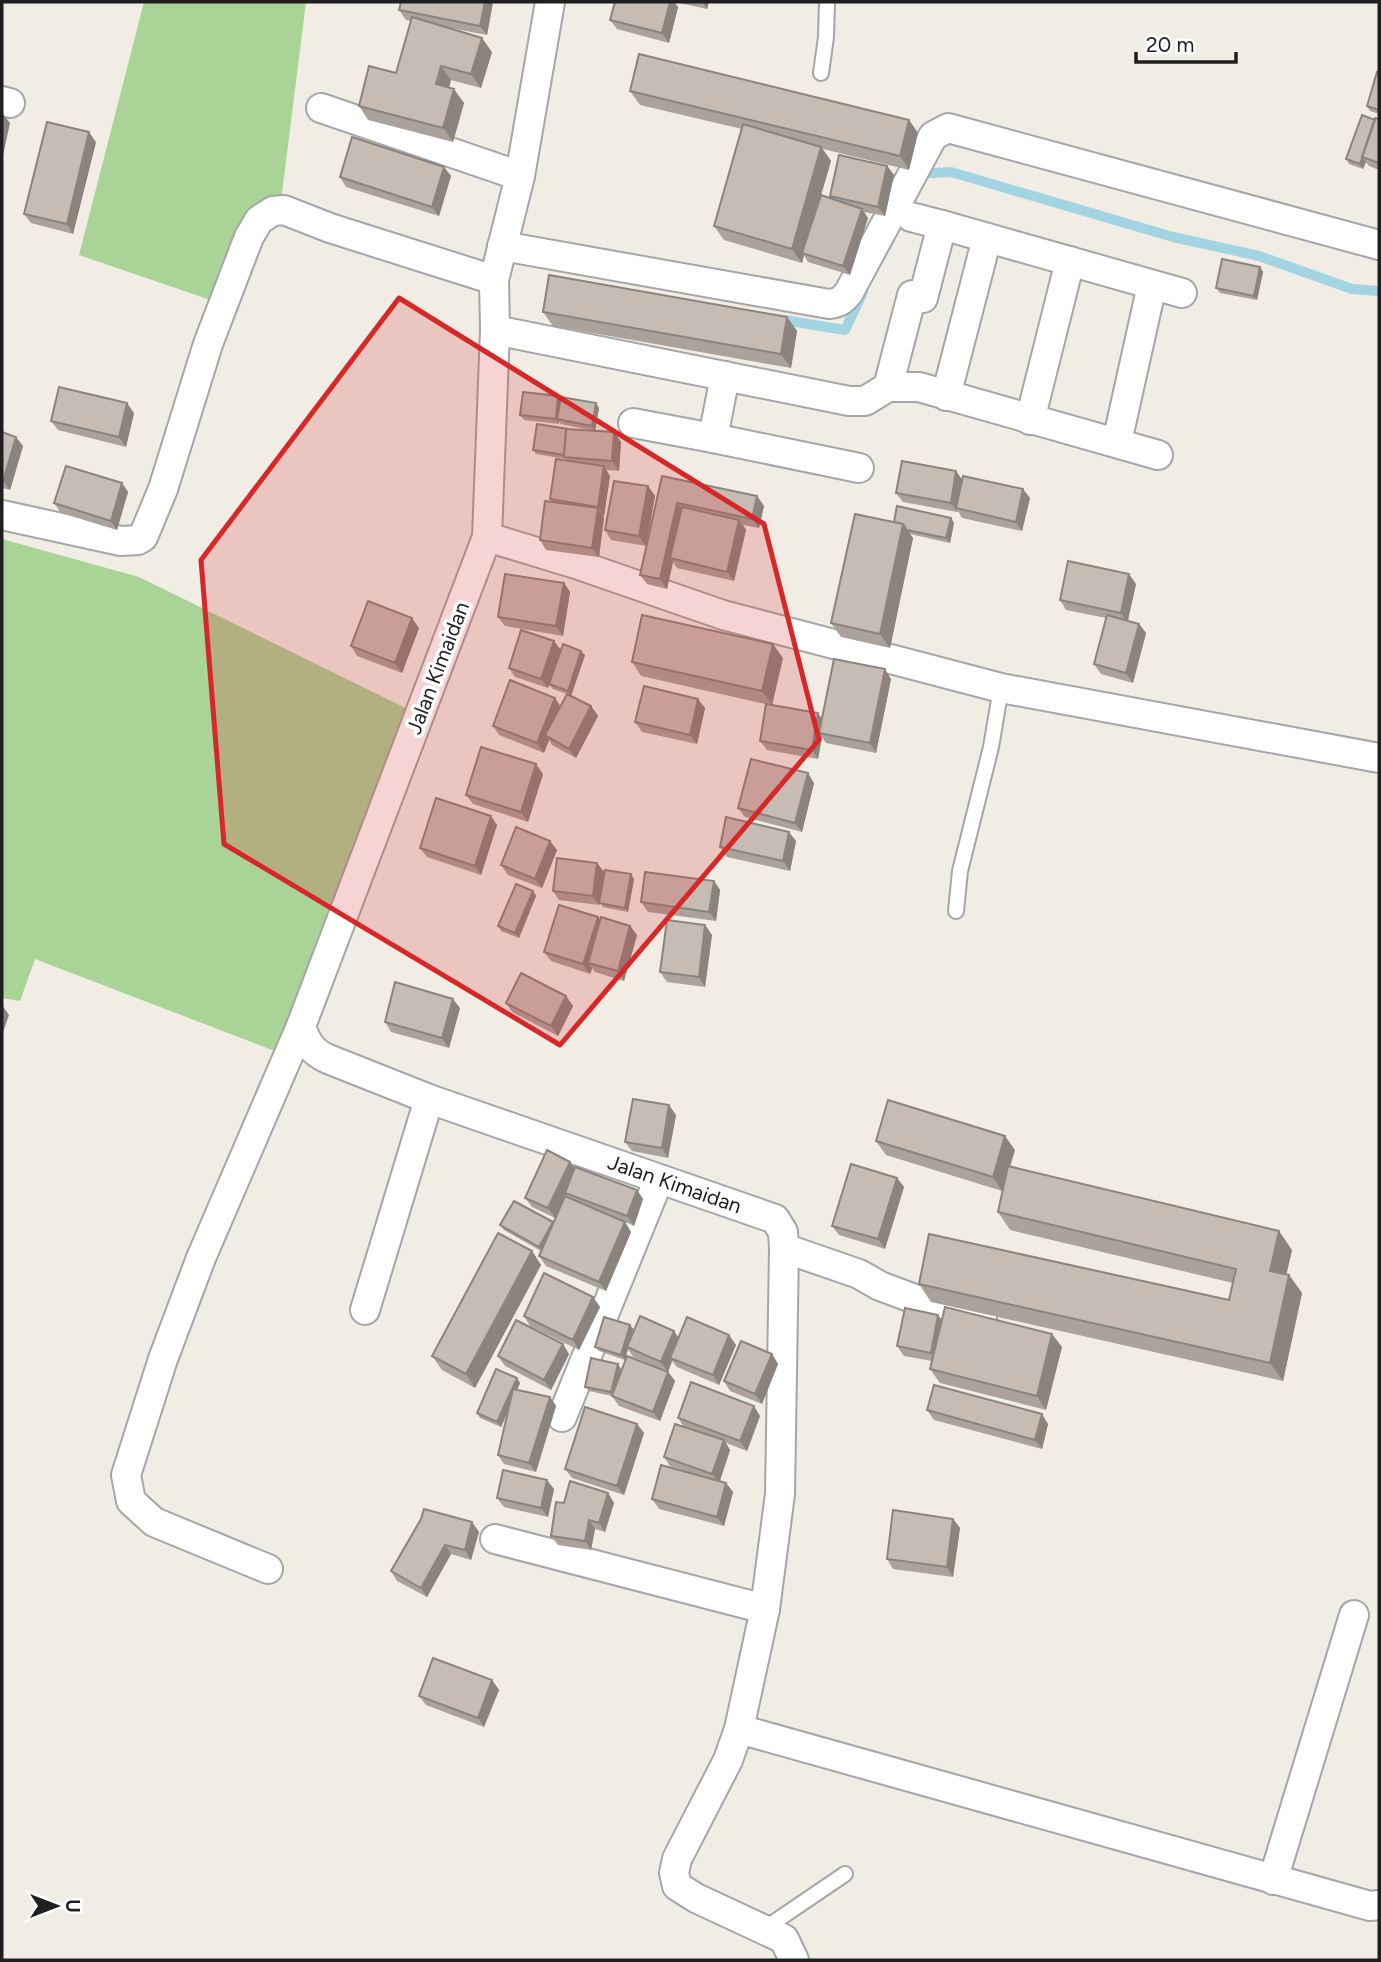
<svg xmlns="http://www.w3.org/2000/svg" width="1381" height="1962" font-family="Figtree,sans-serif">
<rect width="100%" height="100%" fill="#f1ede5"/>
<path fill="#a9d397" d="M144,2H306L281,201L228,306L79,255Z
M2,539L139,577L430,720L293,1058L35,959L20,1001L2,998Z"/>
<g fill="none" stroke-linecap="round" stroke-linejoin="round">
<path stroke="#a3d4e1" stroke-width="10" d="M916,174L951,172L1173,237L1259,256L1352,289L1379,291
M777,319L845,330L863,292"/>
<g stroke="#a6a6a6" stroke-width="18">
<path id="lane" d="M821,73L826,37L827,2
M956,911L960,871L991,747L1001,688
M764,1929L845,1874"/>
</g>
<g stroke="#a6a6a6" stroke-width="32">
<g id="street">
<path id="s1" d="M550,2L520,176L494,280L495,330L487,537L301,1026C306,1042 312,1052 328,1059L429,1099L775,1219L783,1232L784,1248L780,1494L765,1609L739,1729L728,1760L677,1859L674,1873L677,1886L696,1898L784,1939L794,1960"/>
<path d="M2,101L10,103"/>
<path d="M321,108L520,176"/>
<path d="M911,217L942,225"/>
<path d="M502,246L829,304C839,303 843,300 849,292L933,136L948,128L1379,245"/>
<path d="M495,330L849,401H865L888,387H919L1158,455"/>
<path d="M725,376L713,438L859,468"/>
<path d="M888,387L912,295L923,298L942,225L1182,293"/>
<path d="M946,396L987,238"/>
<path d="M1030,420L1070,261"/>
<path d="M633,423L713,438"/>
<path d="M1117,442L1152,285"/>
<path d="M2,515L121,541L138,540L143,537L163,489L208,344L249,237L259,220L273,211L284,210L330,228L494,280"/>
<path d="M487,537L576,564L723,615L1001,688L1379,758"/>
<path d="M784,1248L859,1274L880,1286L936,1307L982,1318"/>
<path d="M365,1310L429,1099"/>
<path d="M562,1417L659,1179"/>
<path d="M495,1539L765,1609"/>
<path d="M268,1569L154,1522L131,1501L126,1475L163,1359L201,1258L301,1026"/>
<path d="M739,1729L1370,1906L1379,1905"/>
<path d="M1273,1880L1354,1615"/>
</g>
</g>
<use href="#lane" stroke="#fff" stroke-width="14"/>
<use href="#street" stroke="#fff" stroke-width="28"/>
</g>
<path fill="#aaa29b" d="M401,2H493L487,35L445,27L492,52L481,88L451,80L449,88L464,103L453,142L368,120L359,106L396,73L411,21L406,20L399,10Z
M615,2H674L678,7L669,43L617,29L610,20Z
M675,2H709L707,9Z
M1379,73V114L1370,111L1367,106Z
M630,91L909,120L918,133L909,170L823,149L831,161L821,195L831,198L830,196L887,166L894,175L885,216L864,212L868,218L850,275L808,262L804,255L802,263L724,240L714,226L742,129L640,105Z
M1379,119V170L1369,166L1366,162L1363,169L1349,164L1346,159L1375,120Z
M96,142L73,234L31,223L24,214Z
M444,167L451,176L439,216L346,187L340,177Z
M1260,267L1263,272L1257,300L1220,293L1216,288Z
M543,312L787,317L797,331L791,368L553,326Z
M561,400L596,403L599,408L595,431L561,424L559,422V424L524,420L520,415Z
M134,413L126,447L58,430L51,421Z
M568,429L614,432L621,442L619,471L606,470L610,476L604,516H603L604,518L599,557L546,550L540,540L552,502L550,499L567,461L566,459L536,454L533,450Z
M2,432L23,446L10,490L2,488Z
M662,476L757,496L764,506L759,528L743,525L746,530L734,581L677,568L673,562L667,589L647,584L640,575Z
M962,479L1030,498L1022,531L962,518L958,511L957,512L903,502L896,493Z
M122,483L128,492L117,530L61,513L54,503Z
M648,486L655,496L646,546L611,540L605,530Z
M894,522L954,523L950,543L910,534L913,538L890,648L841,637L831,623Z
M564,583L570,592L563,636L505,626L498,617Z
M1136,584L1128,621L1139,624L1146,633L1133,683L1101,674L1094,664L1106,618L1066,610L1060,600Z
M419,628L402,673L357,656L351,646Z
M554,641L561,650L585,655L571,696L591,706L598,716L576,758L552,745L549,740L544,753L499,735L493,726L561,706L567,694L553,689L549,685L548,688L515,677L509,668Z
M783,658L772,705L818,713L822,719L891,679L876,753L826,743L822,737L818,759L767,750L760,741L770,705L641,676L632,662Z
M705,708L697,744L642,732L635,722Z
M543,774L528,822L473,804L466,795Z
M814,783L802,832L745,817L738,808Z
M497,825L481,875L427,857L420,848Z
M796,841L790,871L727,857L720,847Z
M557,850L542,888L508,875L501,865Z
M597,863L604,872L601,895L634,879L628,912L603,907L600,903L599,905L559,900L553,891Z
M714,881L720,890L716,921L648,912L641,902Z
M533,891L536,896L519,938L501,931L498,926Z
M600,920L630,926L637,935L624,981L595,972L592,968L590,974L551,961L544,952Z
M705,925L712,935L705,987L667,982L660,972Z
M566,996L573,1006L558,1036L512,1012L506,1003Z
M460,1008L449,1048L391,1032L385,1022Z
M676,1115L668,1158L632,1151L625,1142Z
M876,1141L1015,1150L1010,1167L1292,1250L1286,1275H1289L1302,1293L1283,1381L931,1302L919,1284L1229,1300L1233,1283L1010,1230L998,1212L1002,1191L886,1155Z
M570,1162L575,1168L637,1190L643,1199L634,1226L625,1222L631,1232L606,1291L546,1266L539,1256L541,1251L504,1230L500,1225L553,1223L562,1202L555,1218L532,1207L525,1198Z
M897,1178L904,1187L885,1249L839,1235L832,1226Z
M532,1251L541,1265L475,1388L442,1370L432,1356Z
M593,1297L600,1307L579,1350L530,1326L524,1316Z
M942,1320L1062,1347L1046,1410L940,1383L930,1369L932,1361L904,1356L897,1346Z
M630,1325L634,1330L679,1337L729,1335L736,1345L719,1385L677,1367L672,1361L668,1372L675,1381L660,1421L619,1406L612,1396L589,1391L585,1387L621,1369L619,1378L663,1370L633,1357L628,1349L625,1360L599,1351L595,1347Z
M569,1354L551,1390L505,1366L498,1356Z
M772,1354L778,1364L762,1404L730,1391L724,1381Z
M517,1378L520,1383L517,1390L550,1397L556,1406L536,1472L504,1464L498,1455L508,1411L501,1427L480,1418L477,1413Z
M927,1410L1048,1424L1042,1449L934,1420Z
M760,1416L747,1451L726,1443L730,1450L720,1481L726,1483L733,1492L724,1526L659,1509L652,1499L687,1472L670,1466L664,1457L684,1427L678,1418Z
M637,1424L644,1433L624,1495L572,1478L565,1469Z
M554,1489L548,1517L504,1507L497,1498Z
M608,1493L614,1503L605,1532L595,1529L591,1550L558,1545L551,1536L564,1503Z
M421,1519L479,1532L471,1560L451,1554L427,1597L397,1581L391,1571Z
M953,1519L960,1528L953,1577L893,1569L887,1559Z
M492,1680L499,1690L484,1727L426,1705L419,1696Z"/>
<path fill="#8b847e" d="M485,2H493L487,35L480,26Z
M670,2H674L678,7L669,43L662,33Z
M702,2H709L707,9Z
M482,38L492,52L481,88L471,74Z
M441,66L451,80L446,98L436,84Z
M454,89L464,103L453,142L443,128Z
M3,114L10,123L2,160V121Z
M909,120L918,133L909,170L900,156Z
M89,132L96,142L73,234L67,224Z
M821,147L831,161L804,253H802L804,255L802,263L792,249Z
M1362,157L1366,162L1363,169L1360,164Z
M887,166L894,175L885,216L878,207Z
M444,167L451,176L439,216L432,207Z
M862,209L868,218L850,275L843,266Z
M1260,267L1263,272L1257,300L1254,296Z
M787,317L797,331L791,368L781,354Z
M558,396L561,401L557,419L559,422V424L556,419Z
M127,403L134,413L126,447L119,437Z
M596,403L599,408L595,431L592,426Z
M614,432L621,442L619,471L612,461Z
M16,437L23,446L10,490L3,481Z
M604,466L610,476L604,516L598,507Z
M956,471L963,481L956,508L957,512L951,503Z
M122,483L128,492L117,530L111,521Z
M648,486L655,496L646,546L639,536Z
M1023,489L1030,498L1022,531L1016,522Z
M757,496L764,506L759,528L752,519Z
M677,503L684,512L670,558L673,562L667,589L660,579Z
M598,508L604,518L599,557L592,548Z
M951,518L954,523L950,543L946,538Z
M739,520L746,530L734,581L727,572Z
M903,524L913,538L890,648L880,634Z
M1129,574L1136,584L1127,623L1121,613Z
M564,583L570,592L563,636L556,626Z
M412,618L419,628L402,673L395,663Z
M1139,624L1146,633L1133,683L1126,673Z
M554,641L561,651L548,688L541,679Z
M773,644L783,658L772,705L762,691Z
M581,651L585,655L571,696L568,691Z
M885,669L891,679L876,753L870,743Z
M555,698L561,707L545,735L549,740L544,753L537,743Z
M698,699L705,708L697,744L690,735Z
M591,706L598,716L576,758L569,749Z
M818,713L824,723L819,733L822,737L818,759L812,750Z
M536,764L543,774L528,822L521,812Z
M808,773L814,783L802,832L795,823Z
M491,816L497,825L481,875L475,866Z
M789,832L796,841L790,871L783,861Z
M550,841L557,850L542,888L535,879Z
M597,863L604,872L599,905L593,896Z
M631,874L634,879L628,912L625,908Z
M714,881L720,890L716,921L709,912Z
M533,891L536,896L519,938L515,933Z
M598,917L605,927L588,963L592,968L590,974L583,964Z
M705,925L712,935L705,987L699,977Z
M630,926L637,935L624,981L618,971Z
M566,996L573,1006L558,1036L551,1026Z
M453,999L460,1008L449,1048L442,1038Z
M2,1005L9,1015L2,1035Z
M669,1105L676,1115L668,1158L662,1148Z
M1005,1136L1015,1150L1002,1191L993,1177Z
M570,1162L577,1171L555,1218L548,1208Z
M897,1178L904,1187L885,1249L878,1239Z
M637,1190L643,1199L634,1226L627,1216Z
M553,1222L556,1227L543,1252L539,1247Z
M625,1222L631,1232L606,1291L599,1282Z
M1279,1231L1292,1250L1283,1289L1270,1271Z
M532,1251L541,1265L475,1388L466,1374Z
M1289,1275L1302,1293L1283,1381L1270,1363Z
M593,1297L600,1307L579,1350L573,1340Z
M938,1315L945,1324L937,1362L931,1353Z
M630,1325L634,1330L627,1347L628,1349L625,1360L621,1355Z
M674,1331L681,1341L670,1358L672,1361L668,1372L661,1362Z
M1052,1334L1062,1347L1046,1410L1037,1396Z
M729,1335L736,1345L719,1385L713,1375Z
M563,1344L569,1354L551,1390L544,1380Z
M772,1354L778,1364L762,1404L755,1394Z
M618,1364L621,1369L615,1397L611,1392Z
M668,1372L675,1381L660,1421L653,1412Z
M517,1378L520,1383L501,1427L497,1422Z
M550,1397L556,1406L536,1472L529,1463Z
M754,1406L760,1416L747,1451L740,1441Z
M1042,1414L1048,1424L1042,1449L1035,1440Z
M637,1424L644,1433L624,1495L617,1486Z
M724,1440L730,1450L719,1483L712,1474Z
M547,1480L554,1489L548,1517L541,1508Z
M726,1483L733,1492L724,1526L717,1517Z
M608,1493L614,1503L605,1532L599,1523Z
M953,1519L960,1528L953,1577L947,1567Z
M589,1520L595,1529L591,1550L585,1541Z
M472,1522L479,1532L471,1560L465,1550Z
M445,1545L451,1554L427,1597L421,1588Z
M492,1680L499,1690L484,1727L478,1718Z"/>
<path fill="#c6bcb4" stroke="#8b847e" stroke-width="2" d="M401,2H485L480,26L399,10Z
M615,2H670L662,33L610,20Z
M412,17L482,38L471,74L441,66L436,84L454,89L443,128L359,106L369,66L396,73Z
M639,54L909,120L900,156L630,91Z
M1377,72L1379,73V110L1367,106Z
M1362,115L1375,120L1360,164L1346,159Z
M1375,118L1379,119V163L1362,157Z
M47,122L89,132L67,224L24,214Z
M743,124L821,147L792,249L714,226Z
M352,137L444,167L432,207L340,177Z
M839,155L887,166L878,207L830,196Z
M821,195L862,209L843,266L802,253Z
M1222,259L1260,267L1254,296L1216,288Z
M549,275L787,317L781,354L543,312Z
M59,387L127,403L119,437L51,421Z
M523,392L558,396L556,419L520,415Z
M561,397L596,403L592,426L557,419Z
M537,424L568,429H566L564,455L533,450Z
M566,429L614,432L612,461L564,457Z
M2,432L16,437L3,481L2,480Z
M556,459L604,466L598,507L550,499Z
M902,461L956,471L951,503L896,493Z
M66,466L122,483L111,521L54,503Z
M662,476L757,496L752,519L677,503L660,579L640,575Z
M963,476L1023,489L1016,522L956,508Z
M614,481L648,486L639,536L605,530Z
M545,501L598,508L592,548L540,540Z
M897,506L951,518L946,538L907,530L903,524L894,522Z
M682,507L739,520L727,572L670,558Z
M855,514L903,524L880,634L831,623Z
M1068,561L1129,574L1121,613L1060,600Z
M505,574L564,583L556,626L498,617Z
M368,601L412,618L395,663L351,646Z
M642,615L773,644L762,691L632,662Z
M1107,615L1139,624L1126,673L1094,664Z
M521,630L554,641L541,679L509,668Z
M563,644L581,651L568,691L549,684Z
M834,659L885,669L870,743L819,733Z
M510,680L555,698L537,743L493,726Z
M644,686L698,699L690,735L635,722Z
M567,694L591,706L569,749L545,735Z
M766,704L818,713L812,750L760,741Z
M481,747L536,764L521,812L466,795Z
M751,759L808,773L795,823L738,808Z
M436,798L491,816L475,866L420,848Z
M726,817L789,832L783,861L720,847Z
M516,827L550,841L535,879L501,865Z
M557,858L597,863L593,896L553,891Z
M605,870L631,874L625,908L599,903Z
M645,872L714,881L709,912L641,902Z
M516,884L533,891L515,933L498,926Z
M559,905L598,917L583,964L544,952Z
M601,917L630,926L618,971L588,963Z
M667,920L705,925L699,977L660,972Z
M521,973L566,996L551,1026L506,1003Z
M395,982L453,999L442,1038L385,1022Z
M633,1099L669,1105L662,1148L625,1142Z
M888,1100L1005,1136L993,1177L876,1141Z
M547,1150L570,1162L548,1208L525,1198Z
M851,1164L897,1178L878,1239L832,1226Z
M1008,1166L1279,1231L1270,1271L1289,1275L1270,1363L919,1284L929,1234L1229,1300L1236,1269L998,1212Z
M575,1167L637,1190L627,1216L565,1193Z
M565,1196L625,1222L599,1282L539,1256Z
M514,1201L553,1222L539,1247L500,1225Z
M498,1233L532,1251L466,1374L432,1356Z
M544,1273L593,1297L573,1340L524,1316Z
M945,1307L1052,1334L1037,1396L930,1369Z
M905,1308L938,1315L931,1353L897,1346Z
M640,1316L674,1331L661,1362L627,1347Z
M604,1317L630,1325L621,1355L595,1347Z
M687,1317L729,1335L713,1375L670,1358Z
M516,1320L563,1344L544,1380L498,1356Z
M741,1341L772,1354L755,1394L724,1381Z
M627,1356L668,1372L653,1412L612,1396Z
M591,1358L618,1364L611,1392L585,1387Z
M496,1369L517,1378L497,1422L477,1413Z
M691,1382L754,1406L740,1441L678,1418Z
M934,1385L1042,1414L1035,1440L927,1410Z
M513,1389L550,1397L529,1463L498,1455Z
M585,1407L637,1424L617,1486L565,1469Z
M675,1424L724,1440L712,1474L664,1457Z
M661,1465L726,1483L717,1517L652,1499Z
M503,1470L547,1480L541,1508L497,1498Z
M570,1481L608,1493L599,1523L589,1520L585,1541L551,1536L556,1502L564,1503Z
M424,1509L472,1522L465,1550L445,1545L421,1588L391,1571L421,1519Z
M893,1510L953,1519L947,1567L887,1559Z
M433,1658L492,1680L478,1718L419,1696Z"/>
<path fill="#d62828" fill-opacity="0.2" stroke="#d62828" stroke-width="5" stroke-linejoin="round" d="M399,298L764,524L819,740L560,1045L224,844L201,560Z"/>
<g text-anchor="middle" stroke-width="7" stroke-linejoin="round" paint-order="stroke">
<g font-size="21" fill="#1f1f1f" stroke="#fff">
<text transform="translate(438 668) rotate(-69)" y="7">Jalan Kimaidan</text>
<text dy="7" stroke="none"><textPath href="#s1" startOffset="1477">Jalan Kimaidan</textPath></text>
</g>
</g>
<rect width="1381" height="1962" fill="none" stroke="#1f1f1f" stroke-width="7"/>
<g transform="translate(56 1906) rotate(90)" stroke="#ffffff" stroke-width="5" paint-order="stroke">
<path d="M0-5L12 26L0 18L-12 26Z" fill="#1f1f1f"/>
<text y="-10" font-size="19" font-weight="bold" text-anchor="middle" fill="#1f1f1f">U</text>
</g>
<path d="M1136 52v10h100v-10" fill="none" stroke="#1f1f1f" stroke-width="3.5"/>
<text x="1146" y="52" font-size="21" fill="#1f1f1f" stroke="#ffffff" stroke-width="5" paint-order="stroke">20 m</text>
</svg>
